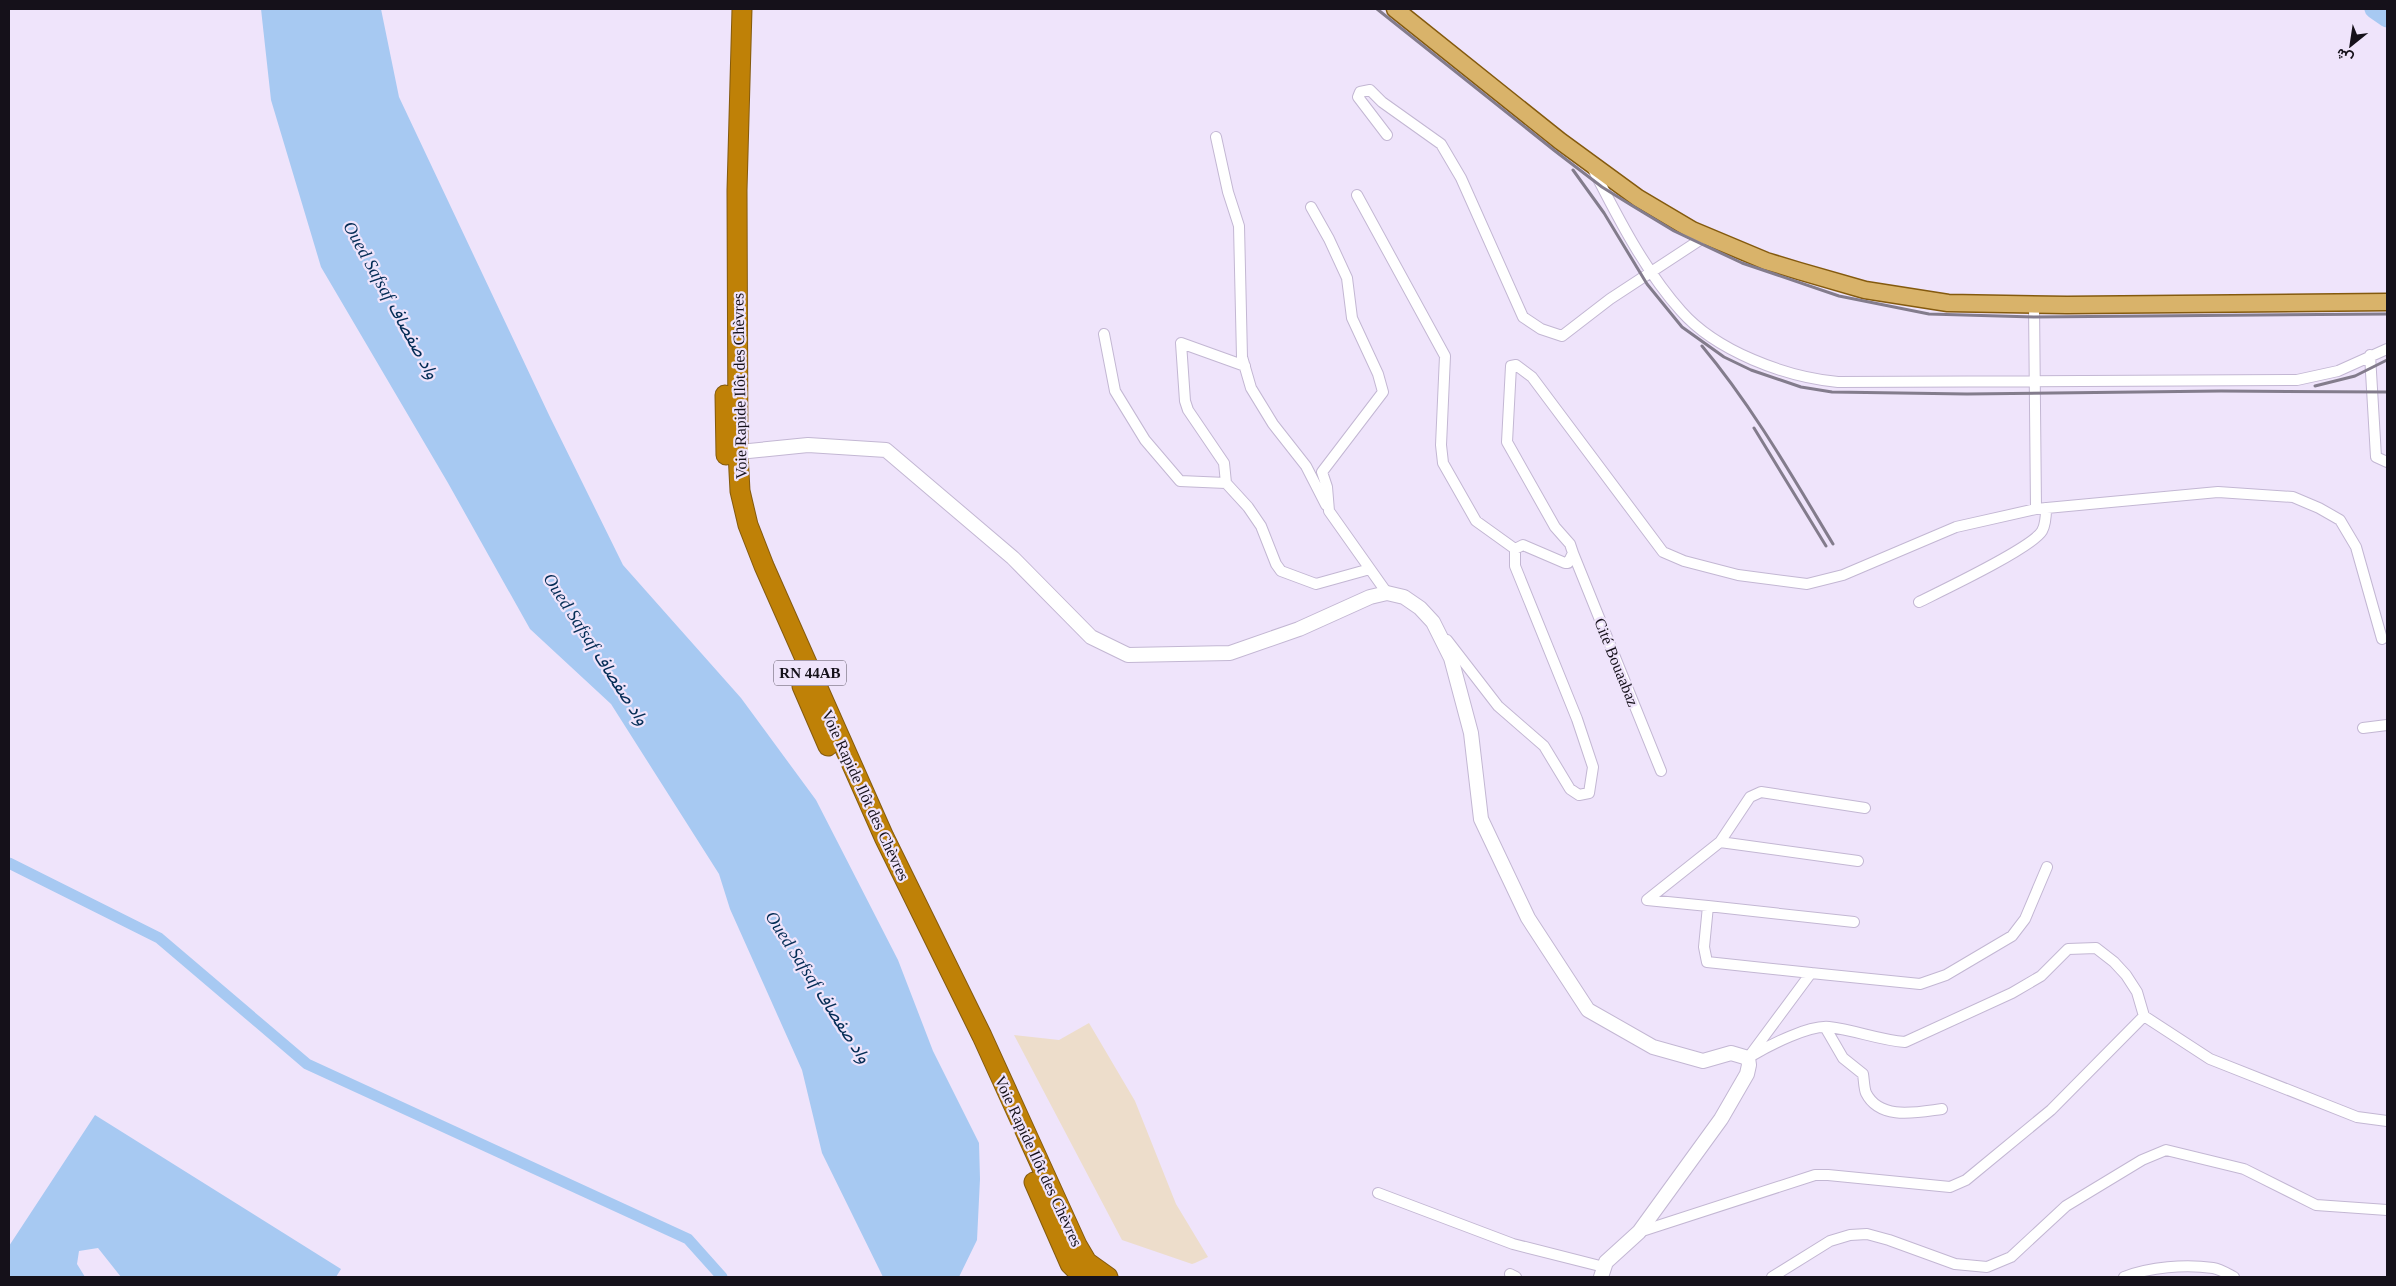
<svg xmlns="http://www.w3.org/2000/svg" width="2396" height="1286" font-family="'Times New Roman',Vazirmatn,serif">
<rect width="100%" height="100%" fill="#efe4fb"/>
<path fill="#edddcb" d="M1089,1023L1135,1101L1176,1204L1208,1257L1195,1263L1192,1264L1122,1240L1014,1035L1059,1040Z"/>
<path fill="#a7c9f2" d="M261,9H381L399,97L549,415L623,565L741,698L816,800L898,960L933,1051L979,1143L980,1179L977,1240L959,1277H883L822,1153L802,1070L730,909L719,874L611,704L530,629L448,483L321,267L271,100Z
M95,1115L341,1269L336,1277H121L98,1248L79,1251L77,1264L85,1277H9V1246Z"/>
<g fill="none" stroke-linecap="round" stroke-linejoin="round">
<path stroke="#a7c9f2" stroke-width="11" d="M9,863L159,938L307,1064L688,1239L722,1277"/>
<path stroke="#a7c9f2" stroke-width="19" d="M2374,9L2387,18"/>
<g stroke="#c3b7d3" stroke-width="12">
<path id="street" d="M1387,135L1358,97L1360,92L1370,90L1382,102L1441,144L1461,178L1523,317L1541,329L1562,336L1610,299L1706,236
M1216,137L1228,192L1239,226L1242,357L1251,388L1273,424L1306,466L1326,505
M1593,169C1617,216 1645,271 1681,311C1716,351 1785,377 1838,382L2297,380L2338,371L2387,349
M1357,195L1445,356L1441,445L1443,463L1476,521L1515,549
M1311,207L1329,239L1347,278L1352,318L1378,374L1383,392L1322,472L1327,487L1329,511L1387,593
M2034,304L2036,509
M1104,334L1115,391L1145,440L1180,481L1226,483
M2370,355L2376,457L2387,462
M1245,366L1181,343L1185,401L1188,410L1224,463L1226,483L1248,507L1261,526L1276,564L1281,571L1316,584L1370,569
M1573,553L1661,771
M1919,602C1941,591 2032,548 2042,531C2046,524 2046,515 2046,508
M1447,640L1498,706L1544,746L1570,789L1579,795L1589,793L1593,767L1577,719L1515,566V549L1523,545L1565,563H1568L1573,553L1570,544L1555,527L1507,442L1511,366L1516,365L1532,377L1663,552L1684,561L1738,575L1807,584L1843,575L1956,527L2036,509L2218,492L2293,497L2319,508L2340,520L2356,547L2382,639
M2363,728L2387,725
M1720,842L1750,797L1761,792L1865,808
M1708,906L1854,922
M1811,973L1920,984L1946,975L2012,936L2025,919L2047,867
M1825,1027L1843,1058L1863,1074C1864,1080 1864,1088 1866,1093C1880,1121 1918,1112 1942,1109
M1753,1055C1770,1045 1809,1025 1829,1027C1855,1030 1879,1040 1905,1042L2012,993L2041,976L2068,949L2096,948L2114,962L2126,975L2137,992L2144,1016
M1748,1058L1811,973L1707,962L1704,947L1708,906L1647,900L1720,842L1858,861
M1378,1193L1513,1244L1604,1267
M1639,1232L1815,1175H1828L1950,1187L1966,1180L2051,1110L2144,1016L2210,1059L2357,1117L2387,1121
M1510,1274L1516,1277
M1772,1277L1830,1241L1850,1235L1867,1234L1889,1240L1955,1264L1987,1267L2011,1257L2066,1206L2142,1160L2166,1150L2244,1169L2316,1205L2387,1210
M2124,1277C2150,1267 2185,1264 2213,1268C2220,1269 2228,1274 2234,1277"/>
</g>
<g stroke="#c3b7d3" stroke-width="16">
<path id="secondary" d="M729,453L808,445L886,450L1013,558L1091,637L1128,655L1230,653L1299,629L1370,597L1387,593L1404,597L1420,608L1433,622L1451,658L1471,733L1481,819L1528,918L1588,1010L1653,1047L1703,1061L1731,1053L1748,1058L1749,1065L1747,1074L1721,1119L1639,1232L1606,1262L1601,1277"/>
</g>
<g stroke="#845a0e" stroke-width="19">
<path id="primary" d="M1395,9L1560,141L1638,198L1692,230L1766,261L1799,271L1865,290L1948,303L2067,305L2387,302"/>
</g>
<g stroke="#845a0e" stroke-width="21">
<path id="highway" d="M742,9L737,190L738,453L740,491L748,525L764,566L884,837L982,1036L1077,1245L1087,1262L1108,1277
M725,395L726,455
M802,686L828,746
M1034,1182L1070,1264L1083,1277"/>
</g>
<use href="#street" stroke="#fff" stroke-width="10"/>
<use href="#secondary" stroke="#fff" stroke-width="14"/>
<use href="#primary" stroke="#d9b36a" stroke-width="16"/>
<use href="#highway" stroke="#bf8107" stroke-width="19"/>
<path stroke="#837c8c" stroke-width="3" d="M1377,9L1555,151L1602,187L1631,205L1674,231L1742,263L1839,296L1929,314L2034,317L2387,314
M1573,170L1604,213L1647,284L1682,327L1724,357L1751,370L1801,387L1832,392L1967,394L2221,391L2387,392
M1702,346C1753,407 1792,476 1833,544
M2315,386L2355,376L2387,360
M1754,428L1826,546"/>
</g>
<g text-anchor="middle" stroke-width="4.5" stroke-linejoin="round" paint-order="stroke">
<rect fill="#efe4fb" stroke="#56505e" stroke-width="1" x="774" y="660.5" width="72" height="25" rx="4"/>
<g font-size="15" font-weight="bold" fill="#15111a">
<text x="810" y="678">RN 44AB</text>
</g>
<g font-size="16" fill="#15111a" stroke="#efe4fb">
<text transform="translate(739 386) rotate(-91)" y="6">Voie Rapide Ilôt des Chèvres</text>
<text transform="translate(1617 662) rotate(68)" y="6">Cité Bouaabaz</text>
<text transform="translate(866 795) rotate(65)" y="6">Voie Rapide Ilôt des Chèvres</text>
<text transform="translate(1039 1161) rotate(65)" y="6">Voie Rapide Ilôt des Chèvres</text>
</g>
<g font-size="18" font-style="italic" fill="#032c55" stroke="#efe4fb">
<text transform="translate(391 300) rotate(61)" y="6">Oued Safsaf واد صفصاف</text>
<text transform="translate(596 649) rotate(57)" y="6">Oued Safsaf واد صفصاف</text>
<text transform="translate(818 987) rotate(57)" y="6">Oued Safsaf واد صفصاف</text>
</g>
</g>
<rect width="2396" height="1286" fill="none" stroke="#15111a" stroke-width="20"/>
<g transform="translate(2351 45) rotate(210)" stroke="#efe4fb" stroke-width="4" paint-order="stroke">
<path d="M0-4L9 19L0 12L-9 19Z" fill="#15111a"/>
<text y="-8" font-size="14" font-weight="bold" text-anchor="middle" fill="#15111a">ش</text>
</g>
</svg>
